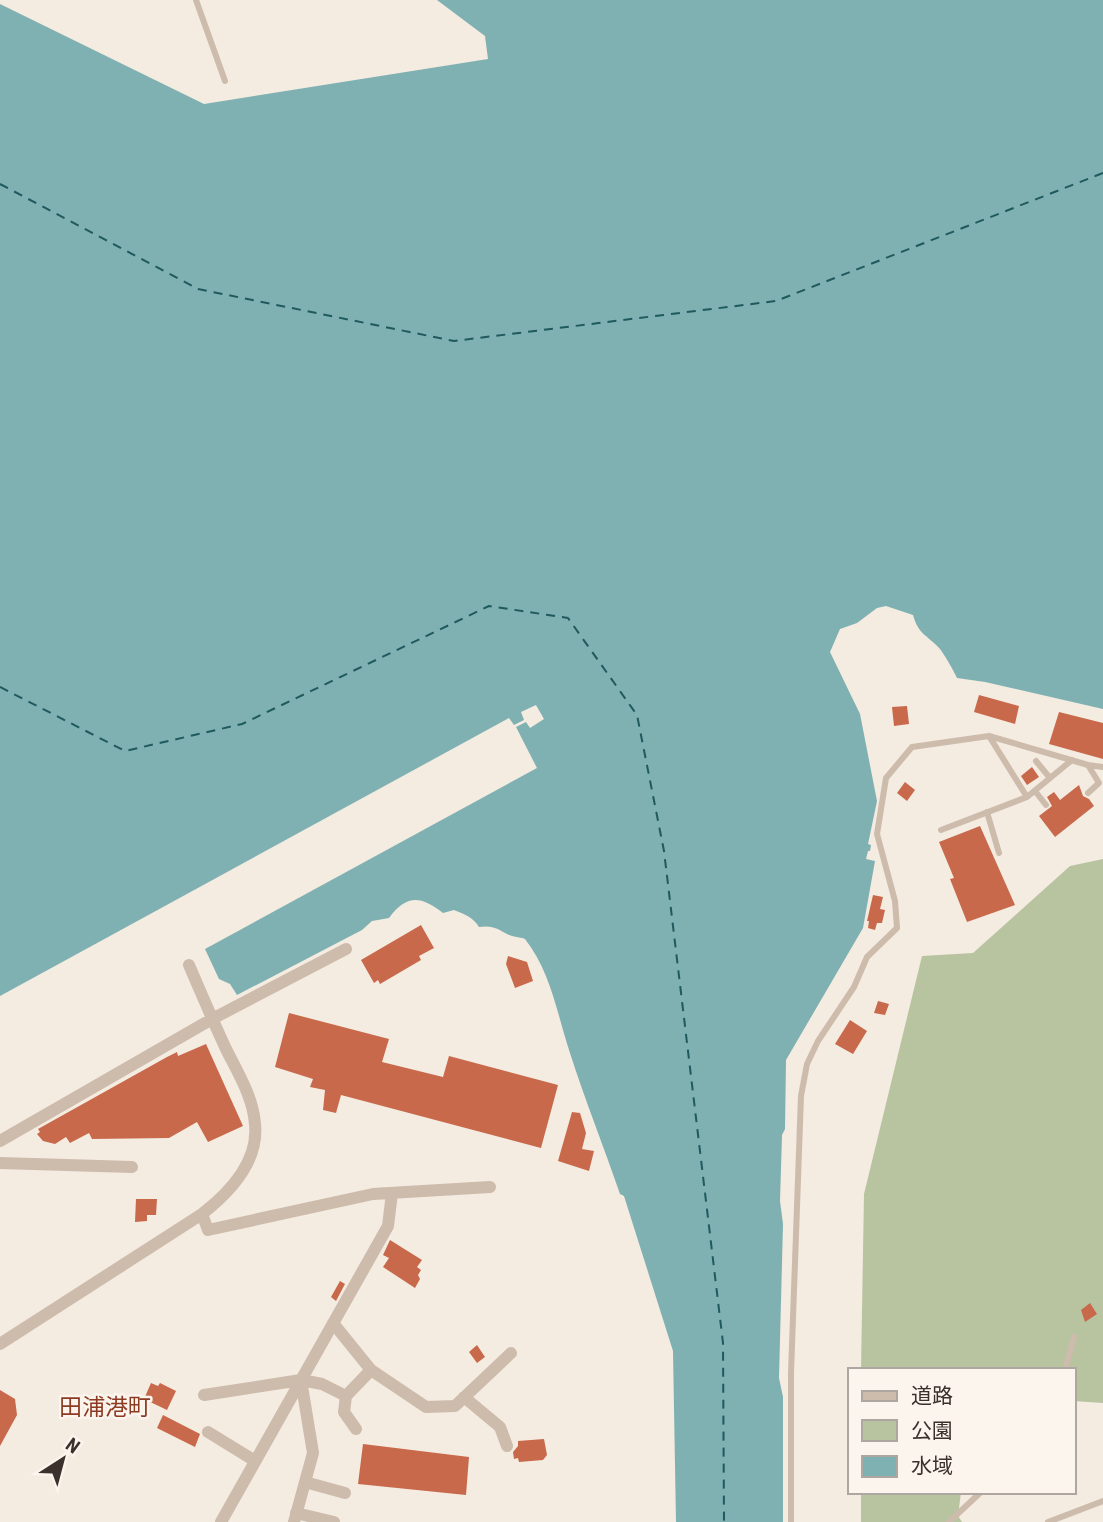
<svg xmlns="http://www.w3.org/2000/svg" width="1103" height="1522" font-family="'Roboto Condensed','Noto Sans JP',sans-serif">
<rect width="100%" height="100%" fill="#f4ebe1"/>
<path fill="#b8c4a0" d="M1103,859V1403L1073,1401V1370H861L864,1194L922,956L973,953L1070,866Z
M861,1492H961L958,1516L962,1522H861Z"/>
<path fill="#7fb0b2" d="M437,0H1103V709L985,682L957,678C954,671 944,654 940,649C927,635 918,634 913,615L886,606L877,608L857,623L840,629L830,652L860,714L877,801L868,844L871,845L870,851H868L866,859L875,861L863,928L786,1060L785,1129L782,1135L780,1201L783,1224L779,1378L783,1397V1522H676L673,1351L624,1196L620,1194C604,1147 585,1100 570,1053C557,1014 551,972 525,939C520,937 512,937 507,934C497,928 491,925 479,927C473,917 464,914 454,910L443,913C421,896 407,894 389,918L372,921L362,930L237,995L230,984L219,979L205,949L537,768L516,727L526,722L530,728L544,719L536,705L521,712L524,720L514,725L509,718L0,996V4L204,104L488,59L485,36Z"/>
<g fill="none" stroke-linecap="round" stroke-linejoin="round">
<path stroke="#1f5a5e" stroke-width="2" stroke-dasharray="9 7" stroke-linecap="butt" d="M0,184L198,289L454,341L776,301L1103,173
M0,687L125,751L242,724L489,606L568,618L637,715L664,851L723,1343L724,1522"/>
</g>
<path fill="#c8694b" d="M979,695L1019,706L1015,724L974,712Z
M907,706L909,724L894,726L892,707Z
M1059,712L1103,723V759L1049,744Z
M1032,767L1039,777L1027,785L1021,776Z
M905,782L915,790L907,801L897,793Z
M1079,785L1083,796L1089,799L1094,806L1055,837L1039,816L1052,806L1047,797L1054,792L1060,800Z
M980,826L1015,905L967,922L950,879L954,878L939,842Z
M873,895L883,897L880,909L885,910L882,923H877L875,930L868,928L869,921H867Z
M421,925L434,948L419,956L421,960L380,984L378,980L374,983L361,960Z
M508,956L527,962L533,981L515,988L506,964Z
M878,1001L889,1004L885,1015L874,1013Z
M289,1013L389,1039L382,1062L443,1077L449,1056L558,1085L541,1148L341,1095L336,1113L323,1110L325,1090L310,1087L313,1079L275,1067Z
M850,1020L867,1031L853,1054L835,1044Z
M206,1044L243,1126L208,1142L197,1122L169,1138L92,1139L89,1133L70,1143L66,1137L55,1144L43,1141L37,1134L40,1132L38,1129L167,1057L177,1052L178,1056Z
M572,1112L580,1113L586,1133L582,1149L594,1151L589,1171L558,1161Z
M136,1199H157L156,1215H147V1221L135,1222Z
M390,1240L422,1260L417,1267L421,1270L418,1275L420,1279L415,1288L383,1267L389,1258L383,1255Z
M340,1281L345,1284L336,1301L331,1297Z
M1090,1303L1097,1314L1085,1322L1081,1310Z
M477,1345L485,1357L477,1363L469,1352Z
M151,1383L158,1386L160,1383L176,1391L167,1410L144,1399Z
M0,1390L15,1399L17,1415L0,1446Z
M163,1415L200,1434L195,1447L157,1428Z
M544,1439L547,1455L543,1460L519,1462L518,1458L514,1459L513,1452L518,1446V1441Z
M363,1444L469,1457L466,1495L358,1484Z"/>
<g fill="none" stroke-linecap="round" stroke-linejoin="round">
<path stroke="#cdbbac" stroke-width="6" d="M196,0L225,81
M989,736L1027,797
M1036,761L1050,778
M1088,765L1099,783L1088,793
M1035,791L1046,805
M987,812L999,853
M941,830L1027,797L1072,760
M1065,1370L1074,1337
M791,1522V1373L801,1096L807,1064L818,1041L854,987L867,957L897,928L895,901L877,834L886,778L912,747L989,736L1088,765L1103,767
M949,1522L981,1492
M1048,1522L1103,1501"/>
<path stroke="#cdbbac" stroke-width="12" d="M0,1141L212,1019L346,949
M0,1163L132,1167
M202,1214L208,1230L373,1194L490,1187
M333,1323L371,1370L426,1407L455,1406L511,1353
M0,1344L202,1214C229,1193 259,1161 255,1124C253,1097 238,1073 226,1049C213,1021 201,993 189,965
M301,1380L322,1384L346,1396
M204,1395L301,1380L313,1453L294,1522
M464,1397L500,1427L507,1446
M356,1429L344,1412L346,1396L371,1370
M208,1432L255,1461
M305,1482L345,1493
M296,1513L334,1522
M221,1522L388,1226L392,1193"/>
</g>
<g text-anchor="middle" stroke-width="5" stroke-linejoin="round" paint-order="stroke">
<g font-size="23" fill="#8c3b22" stroke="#fbf5ee">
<text x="105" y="1415">田浦港町</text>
</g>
</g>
<rect x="848" y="1368" width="228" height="126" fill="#fbf5ee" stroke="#aea6a0" stroke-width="2"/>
<rect x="862" y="1391" width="35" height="10" fill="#cdbbac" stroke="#aea6a0" stroke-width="2"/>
<text x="911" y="1403" font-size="21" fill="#3b302b">道路</text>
<rect x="862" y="1420" width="35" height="21" fill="#b8c4a0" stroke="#aea6a0" stroke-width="2"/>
<text x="911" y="1438" font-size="21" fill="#3b302b">公園</text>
<rect x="862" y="1456" width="35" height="21" fill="#7fb0b2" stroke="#aea6a0" stroke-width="2"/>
<text x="911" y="1473" font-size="21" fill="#3b302b">水域</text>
<g transform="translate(63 1459) rotate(36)" stroke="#fbf5ee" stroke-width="5" paint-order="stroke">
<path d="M0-5L12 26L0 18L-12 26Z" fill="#3b302b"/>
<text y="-10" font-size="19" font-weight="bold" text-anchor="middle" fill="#3b302b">N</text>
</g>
</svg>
